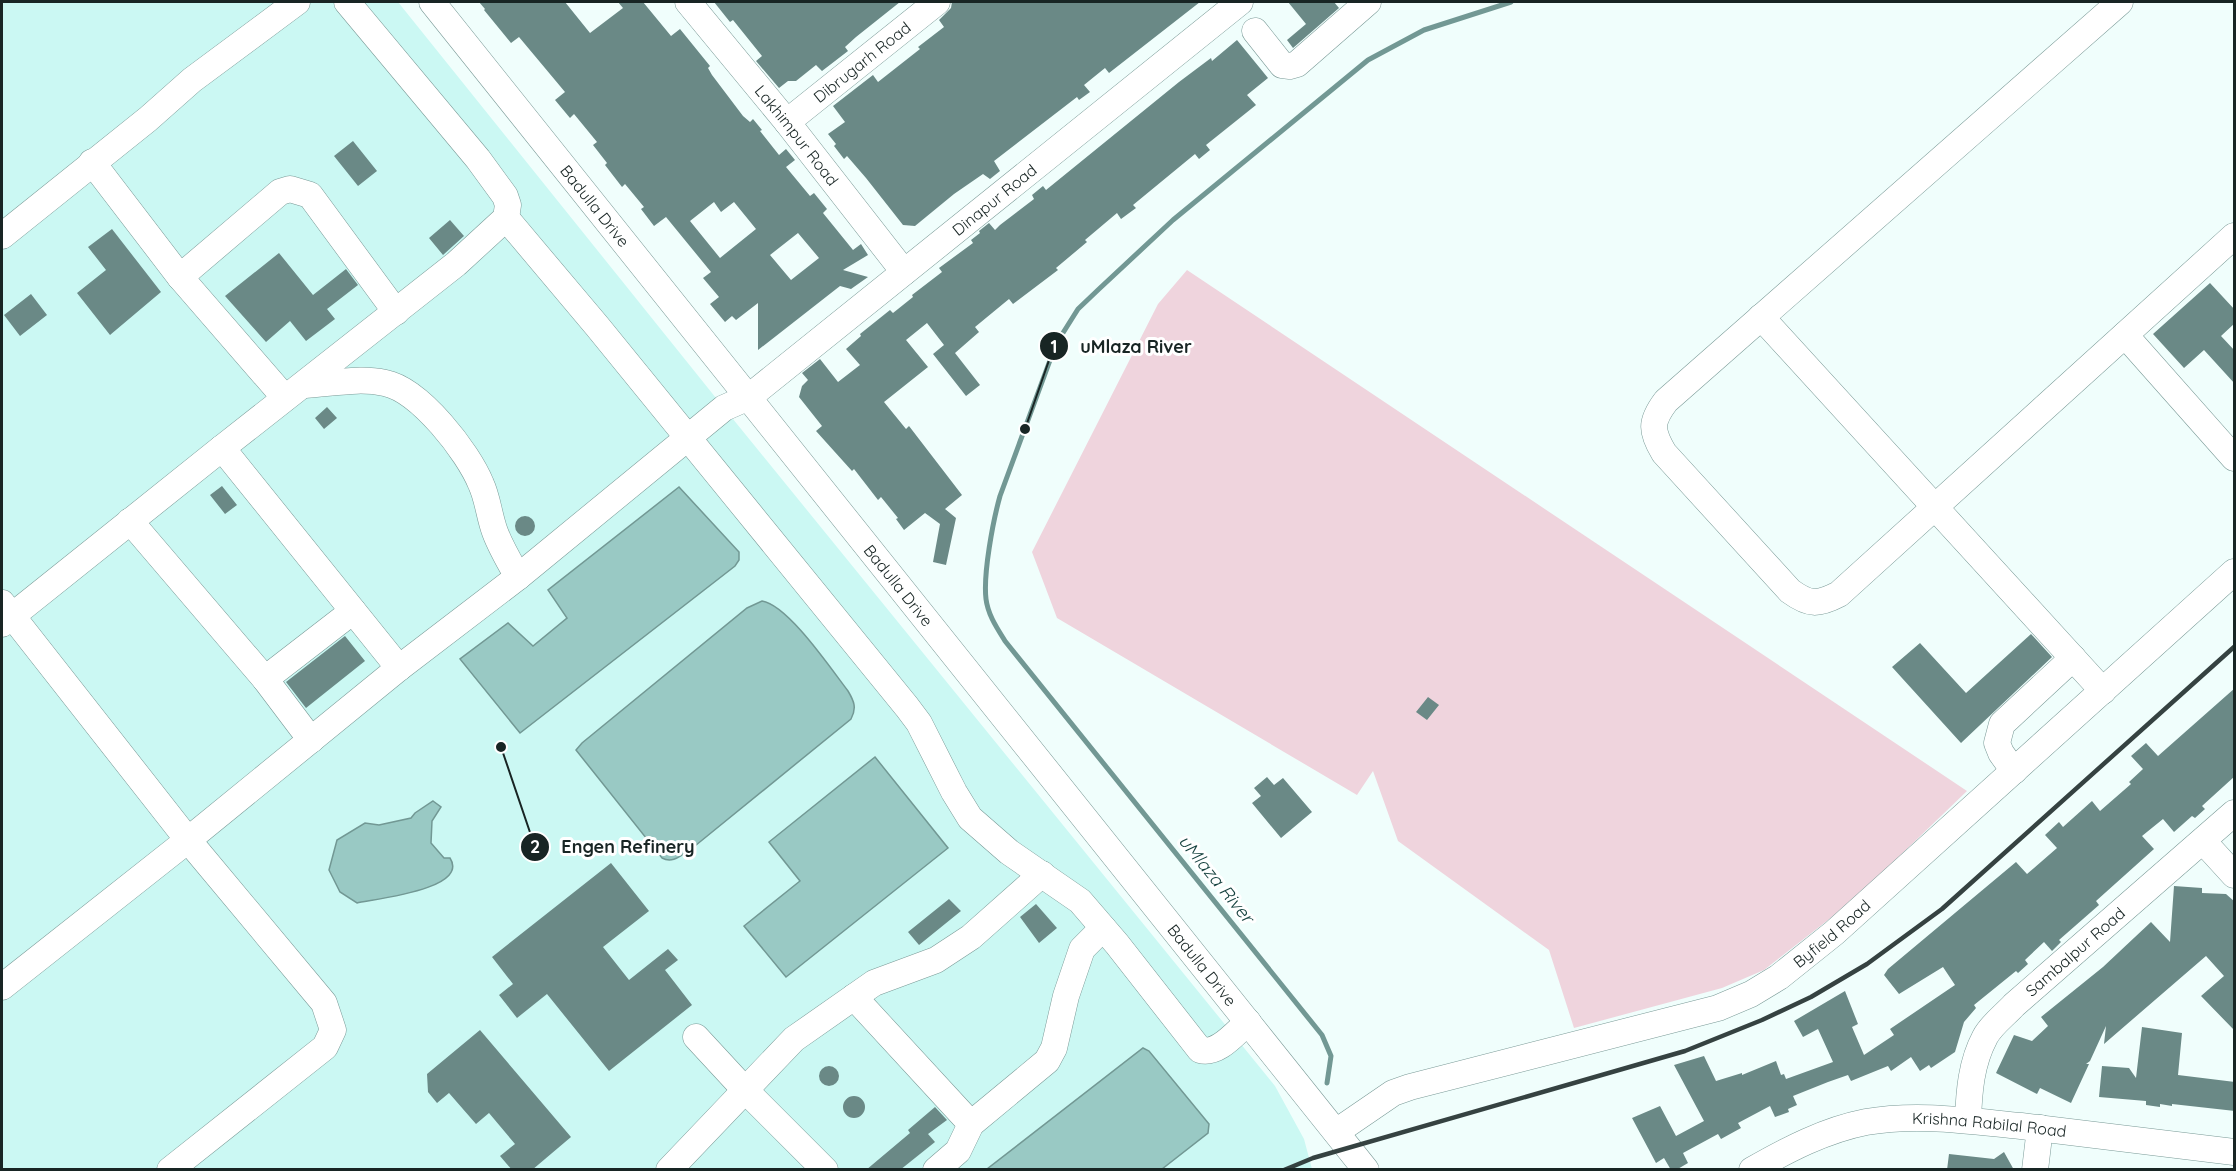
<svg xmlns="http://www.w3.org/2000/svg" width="2236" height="1171" font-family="Quicksand,sans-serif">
<rect width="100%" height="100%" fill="#f0fefc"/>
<path fill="#cbf8f3" d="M2,2H398L724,408L1275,1086L1304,1139L1312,1169L2,1170Z"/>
<path fill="#efd4dd" d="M1187,270L1967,791L1855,899L1764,970L1722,988L1574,1028L1549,950L1398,841L1373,771L1357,795L1057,618L1032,552L1158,304Z"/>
<path fill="#99c9c4" stroke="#729894" stroke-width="1.5" d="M679,487L739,552V560L735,566L520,733L460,659L508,623L533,646L567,618L548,590Z
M762,601C788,605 831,669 848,691C854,701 857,708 851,719L690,850C681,855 673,864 662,858L576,750L582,743L747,608Z
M875,757L948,848L786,977L744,926L800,881L769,842Z
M433,801L441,807L432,821L431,843L444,858H450C470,889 375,899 357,903L340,892L329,870L337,840L365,823L379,825L411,818L415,813Z
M1143,1048L1149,1051L1209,1124L1208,1133L1162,1169H987Z"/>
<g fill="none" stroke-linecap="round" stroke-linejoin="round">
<path stroke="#729894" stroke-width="5" d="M1327,1083L1331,1056L1322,1035L1005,641C997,628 988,615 986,599C983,574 993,521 1000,496L1056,344L1078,309L1099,289L1173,220L1368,60L1424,30L1511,2"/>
</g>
<path fill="#6a8986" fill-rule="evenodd" d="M479,2H565L590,33L623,8L618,2H643L671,36L680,29L710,66L708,68L712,75L743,116L750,122L753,119L762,130L760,131L779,155L786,149L795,160L786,167L810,196L814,193L827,209L823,213L853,250L861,244L868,255L843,270L868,277L851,289L840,286L758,350V303L736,320L732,316L725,322L710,304L719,297L703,278L711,272L666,217L654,226L641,209L644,207L625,184L622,187L605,165L607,163L593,145L597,142L574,114L570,118L555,100L565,92L519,37L511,43L484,10L485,9ZM714,202L721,212L734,202L756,229L720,258L690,221ZM798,233L819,258L791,280L770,255Z
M714,2H900L856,37L845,47L848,51L822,71L816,65L796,81H788L779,88L756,61L762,56L733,20L730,22Z
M952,2H1200L1109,73L1105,68L1084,85L1090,92L1079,100L1077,97L994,161L1000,171L990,179L983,174L954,194L915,226L903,225L866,178L847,156L844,159L834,146L836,144L828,134L845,122L833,106L873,75L878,82L920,49L918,47L944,27L939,20L951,8Z
M1288,2H1334L1339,8L1293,48L1287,40L1306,24Z
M1237,40L1268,78L1247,95L1256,105L1206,145L1210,150L1199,159L1195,154L1133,205L1136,208L1121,219L1117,213L1085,240L1087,242L1056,268L1058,270L1013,304L1009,299L975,327L979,332L955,353L980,385L966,396L933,354L944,345L927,323L906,340L928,367L884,402L906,429L909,426L962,495L945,509L956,518L946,565L933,562L940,524L925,513L904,530L896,519L898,518L881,497L878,500L854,469L852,471L816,431L822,426L799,397L802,386L808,380L802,373L820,359L838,382L860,365L846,349L861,336L860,334L890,310L893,313L913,297L912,295L942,272L939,268L973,243L971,240L980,233L979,231L989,223L995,230L1000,225L1034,199L1032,195L1043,186L1046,190L1179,82L1211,58L1212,61Z
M353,141L377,171L358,186L334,156Z
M450,220L464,236L443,255L429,238Z
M112,229L161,292L110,335L77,293L106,270L88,247Z
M279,253L313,295L346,269L358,285L327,309L335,319L306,341L290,321L266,342L225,296Z
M2210,283L2235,310V323L2221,336L2235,351V384L2204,350L2184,368L2153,334Z
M31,294L47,315L20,336L4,315Z
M327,407L337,418L324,429L315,418Z
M222,486L237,505L225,514L210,495Z
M515 526a10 10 0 1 1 20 0a10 10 0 1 1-20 0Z
M2031,634L2052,657L1961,743L1892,667L1920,643L1966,693Z
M345,636L365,661L306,708L286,682Z
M2235,688V776L2202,806L2205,809L2195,818L2192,816L2174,832L2163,819L2142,836L2154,849L2096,901L2099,905L2059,940L2061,942L2052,951L2044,942L2025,960L2028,964L2018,973L2016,971L1974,1005L1976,1008L1964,1022L1955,1052L1931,1068L1929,1065L1920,1071L1911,1057L1891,1071L1888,1066L1851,1081L1848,1075L1828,1082L1793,1096L1797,1105L1788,1109L1789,1112L1775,1117L1770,1106L1738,1123L1741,1128L1721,1139L1718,1134L1683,1153L1688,1163L1676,1170H1671L1664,1158L1656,1163L1632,1118L1660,1106L1676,1136L1704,1121L1674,1065L1704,1056L1716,1081L1742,1073V1075L1776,1061L1781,1075L1784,1074L1786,1079L1833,1062L1818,1029L1803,1037L1794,1021L1845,991L1858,1024L1852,1027L1864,1055L1894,1035L1890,1029L1955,985L1943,967L1899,994L1884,975L1888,969L2016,862L2027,874L2057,848L2045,835L2059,822L2063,827L2092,801L2100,811L2131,784L2129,782L2143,769L2131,756L2146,743L2158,756Z
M1428,697L1439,705L1427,720L1416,712Z
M1267,777L1274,785L1283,778L1312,812L1281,838L1252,803L1261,796L1254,788Z
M611,863L649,911L603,947L629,980L668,949L678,960L665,970L692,1005L609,1071L547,994L517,1018L499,995L513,984L492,957Z
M2174,886L2202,888V893L2226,894L2235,902V1031L2201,996L2224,976L2206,956L2104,1044L2106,1026L2090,1061L2086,1064H2089L2071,1103L2040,1088L2037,1094L1996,1073L2014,1035L2032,1041L2048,1026L2041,1017L2103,967L2151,922L2170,942Z
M949,899L961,911L919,945L908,932Z
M1036,904L1057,928L1039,943L1020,917Z
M2142,1027L2182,1033L2178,1075L2235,1082V1111L2172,1104V1106L2160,1104V1107L2146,1105V1101L2099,1097L2102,1066L2129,1068L2136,1078Z
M480,1030L571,1137L532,1170H512L500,1156L515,1144L489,1113L476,1124L449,1093L437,1103L428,1092L427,1074Z
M819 1076a10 10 0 1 1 20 0a10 10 0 1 1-20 0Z
M843 1107a11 11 0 1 1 22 0a11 11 0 1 1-22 0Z
M935,1107L947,1120L928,1134L935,1142L900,1170H866L910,1133L908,1130Z
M2004,1152L2014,1170H1947L1949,1154L1994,1159Z"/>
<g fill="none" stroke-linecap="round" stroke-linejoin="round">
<g stroke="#7a9a97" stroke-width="27">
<g id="minor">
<path d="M347,2L478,159L505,196L508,205L506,218L456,264L222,448L399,668"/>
<path id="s1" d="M432,2L1366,1170"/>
<path id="s2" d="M688,2L787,122L904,272"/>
<path d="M2120,2L1666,401C1650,422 1651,431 1664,453L1790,591C1809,605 1818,605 1839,594L2234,236"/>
<path d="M1255,31L1282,65L1290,66L1297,64L1368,2"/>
<path id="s3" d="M787,122L937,2"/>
<path d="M92,162L180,277L285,398"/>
<path d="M506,218L597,326L907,707L919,723L954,792L970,818L1009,852L1080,901L1117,944L1200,1050C1218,1055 1235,1033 1248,1022"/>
<path d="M2,236L148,119L192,80L297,2"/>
<path d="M180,277L280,192L290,189L310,195L396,312"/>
<path d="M1761,317L2103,691"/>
<path d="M2125,335L2234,458"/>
<path d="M303,385C330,384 358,377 385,383C420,390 468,452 481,484C488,499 489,516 495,532C501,548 510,563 518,577"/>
<path d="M130,521L265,679L311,740"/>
<path d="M2,603L188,840L2,987"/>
<path d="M2,624L222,448"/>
<path d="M265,679L353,611"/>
<path d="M2014,771L2001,753L1997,743L2002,724L2073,658"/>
<path d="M2203,841L2234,875"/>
<path d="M854,997L971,1124"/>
<path d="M696,1037L745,1090L825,1170"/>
<path id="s4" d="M1968,1120C1969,1092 1971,1063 1985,1037C1991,1025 2005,1015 2014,1005L2234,813"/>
<path id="s5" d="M1336,1132L1393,1093L1410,1087L1718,1008L1751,994L1779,977L1834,933L2234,572"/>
<path id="s6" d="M170,1170L325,1047L333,1030L324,1003L188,840L399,668L518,577L724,408L749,397L1240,2"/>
<path d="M669,1170L794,1039L874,983L936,960L971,937L1042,874"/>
<path d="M936,1170L958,1151L971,1124L1047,1061L1054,1048L1066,996L1082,949L1103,928"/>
<path id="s7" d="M1752,1170C1787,1150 1825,1130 1866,1122C1917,1113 1969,1121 2021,1126C2092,1134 2163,1143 2234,1152"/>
<path d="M2035,1170L2040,1128"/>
</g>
</g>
<use href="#minor" stroke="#fff" stroke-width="26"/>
<path stroke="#354241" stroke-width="4.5" d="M1284,1170L1313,1158L1685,1051L1762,1020L1811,997L1867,964L1942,909L2234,647"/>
</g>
<g text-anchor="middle" stroke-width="6" stroke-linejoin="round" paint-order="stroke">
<g font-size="16" fill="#182524" stroke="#fff">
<text dy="6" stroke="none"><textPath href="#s3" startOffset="96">Dibrugarh Road</textPath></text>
<text dy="6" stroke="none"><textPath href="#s2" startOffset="172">Lakhimpur Road</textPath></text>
<text dy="6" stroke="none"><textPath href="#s6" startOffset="1488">Dinapur Road</textPath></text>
<text dy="6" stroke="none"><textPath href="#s1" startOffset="261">Badulla Drive</textPath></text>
<text dy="6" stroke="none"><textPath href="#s1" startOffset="747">Badulla Drive</textPath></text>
<text dy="6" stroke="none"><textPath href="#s5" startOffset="542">Byfield Road</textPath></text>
<text dy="6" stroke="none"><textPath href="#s4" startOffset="210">Sambalpur Road</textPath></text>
<text dy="6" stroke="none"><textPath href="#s1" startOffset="1233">Badulla Drive</textPath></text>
<text dy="6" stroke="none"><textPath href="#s7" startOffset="248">Krishna Rabilal Road</textPath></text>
</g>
<g font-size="18" font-style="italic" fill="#123f3c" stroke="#fff">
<text transform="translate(1216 879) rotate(51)" y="6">uMlaza River</text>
</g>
</g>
<path fill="none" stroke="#182524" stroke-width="2" d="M1025 429L1054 346M501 747L535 847"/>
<g fill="#182524" stroke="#fff" stroke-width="2">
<circle cx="1025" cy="429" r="6"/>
<circle cx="501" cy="747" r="6"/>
<circle cx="1054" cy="346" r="15"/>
<circle cx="535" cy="847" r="15"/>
</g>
<g font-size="18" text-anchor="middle" font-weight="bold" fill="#fff">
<text x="1054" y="353">1</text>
<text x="535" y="853">2</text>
</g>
<g font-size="18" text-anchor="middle" font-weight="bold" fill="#182524" stroke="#fff" stroke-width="6" stroke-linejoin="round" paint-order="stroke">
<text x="1136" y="353">uMlaza River</text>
<text x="628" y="853">Engen Refinery</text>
</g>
<rect width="2236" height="1171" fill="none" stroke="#182524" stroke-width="6"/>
</svg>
